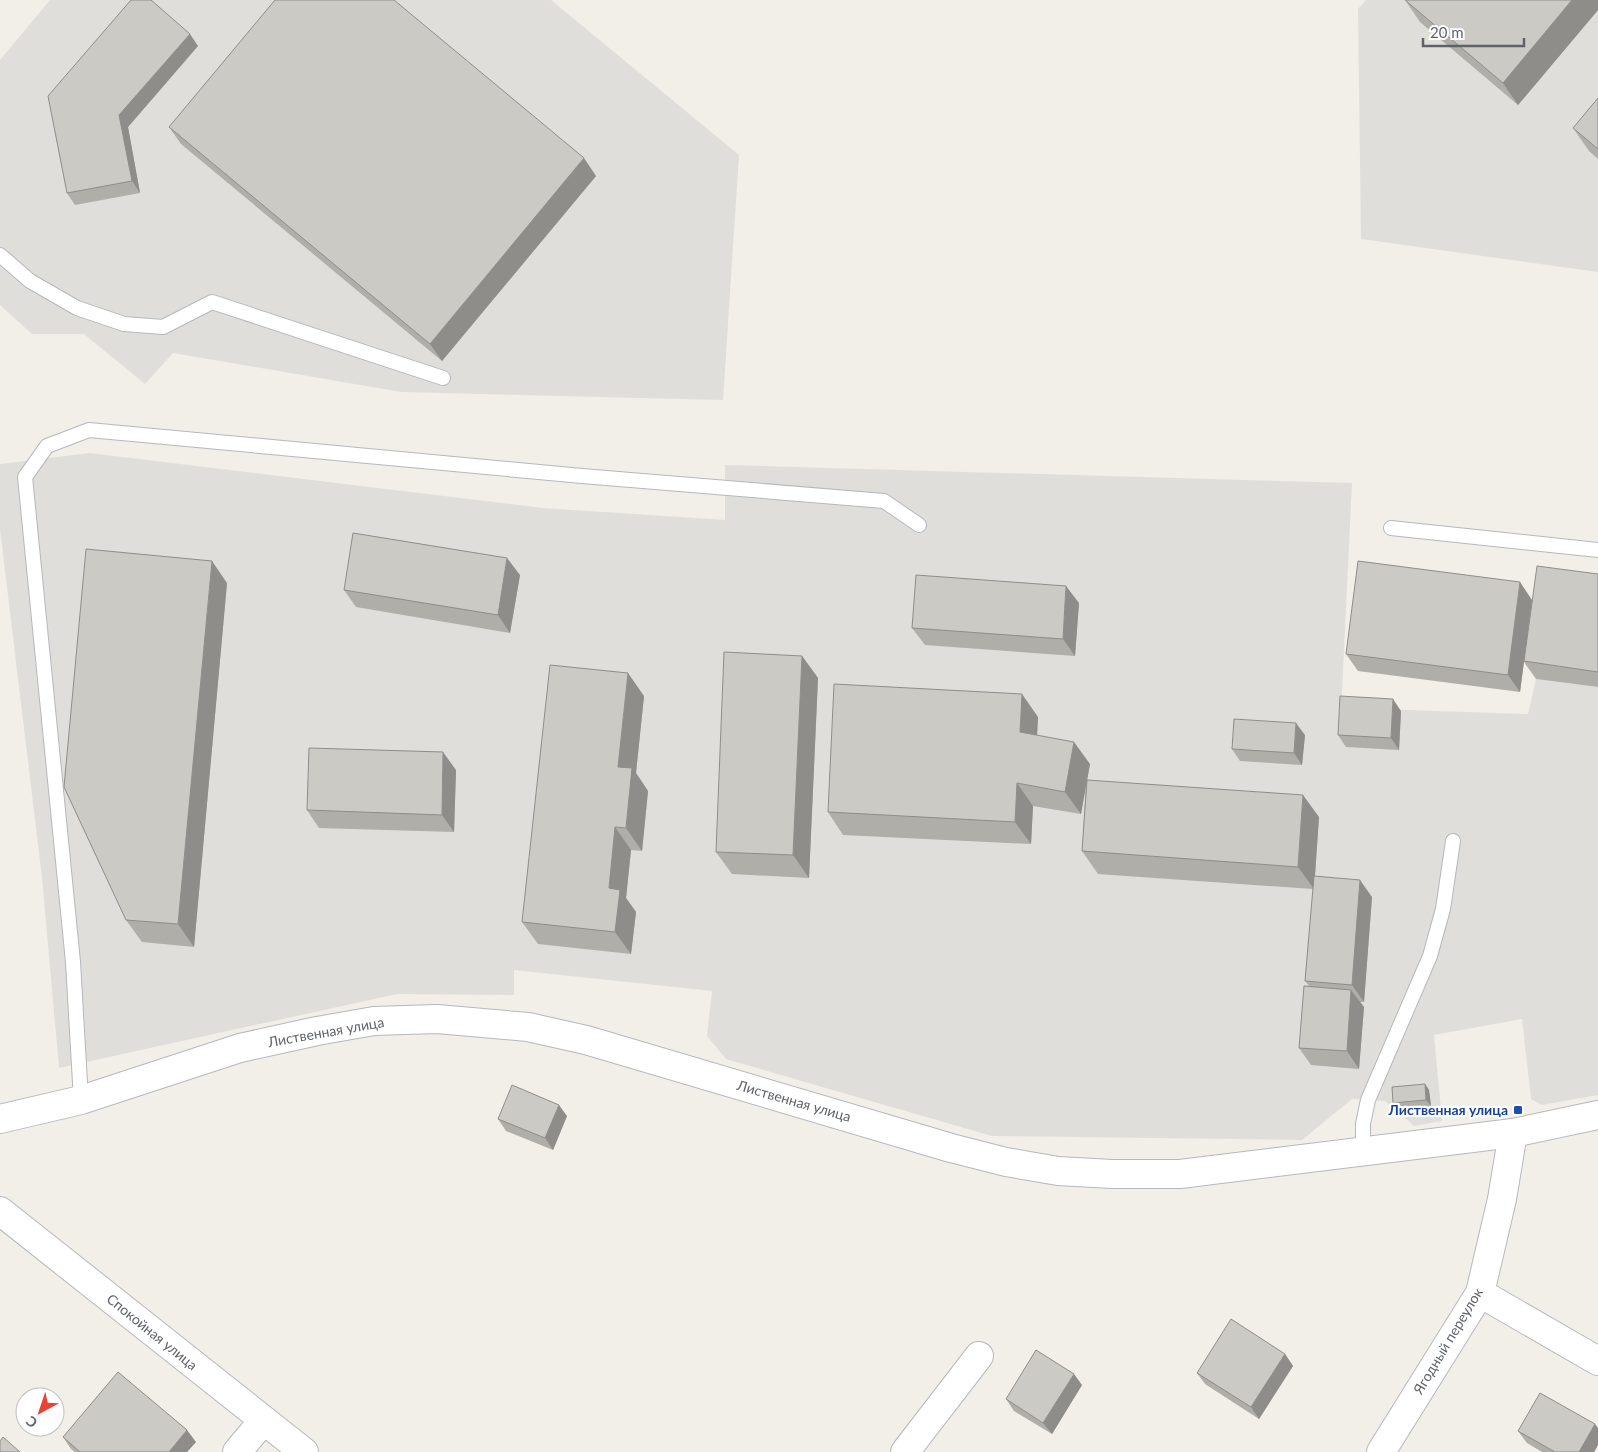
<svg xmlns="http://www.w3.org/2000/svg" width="1598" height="1452" font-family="Lato,sans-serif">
<rect width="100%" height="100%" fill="#f1efe8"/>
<path fill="#e0deda" d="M50,0H551L739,155L723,400L401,392L173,353L145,384L84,334H32L0,305V60Z
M1366,0H1598V272L1361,239L1358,9Z
M90,453L543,508L725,520V465L1352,483L1341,712L1348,708L1528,714L1536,679L1598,687V1095L1542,1105L1531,1099L1522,1019L1434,1035L1442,1121L1414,1126L1385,1101L1352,1099L1302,1140L992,1136L726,1059L707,1036L712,991L514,970V995L397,994L59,1068L42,878L0,529V464Z"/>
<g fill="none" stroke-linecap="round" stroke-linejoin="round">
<g stroke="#b5b8bc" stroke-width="16">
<path id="service" d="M0,255L30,281L77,308L124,324L163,327L212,302L443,378
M1391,528L1598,550
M81,1100L73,962L25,477L47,446L89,430L582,476L884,501L919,525
M1363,1151V1124L1368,1100L1430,956L1443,909L1453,841"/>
</g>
<g stroke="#b5b8bc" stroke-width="30">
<path id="minor" d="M0,1211L304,1452
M1480,1293L1598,1361
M237,1452L263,1421
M905,1452L979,1356
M1381,1452L1480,1293L1502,1199L1513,1133"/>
</g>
<g stroke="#b5b8bc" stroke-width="30">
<path id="tertiary" d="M0,1119L81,1100L240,1048L317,1031L374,1021L437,1019L528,1027L586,1040L951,1148L1006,1162L1058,1171L1112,1174H1180L1513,1133L1598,1115"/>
</g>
<use href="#service" stroke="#fff" stroke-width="14"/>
<use href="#minor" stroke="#fff" stroke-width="28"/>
<use href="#tertiary" stroke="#fff" stroke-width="28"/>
</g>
<path fill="#afaea9" d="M1405,0H1598V10L1518,105L1420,22Z
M198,46L128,127L140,193L75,205L67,193Z
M1598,98V159L1589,151L1573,128Z
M169,127L596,176L442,361L181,144Z
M1598,574V687L1536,679L1524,662L1520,692L1358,671L1346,654L1532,600Z
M520,575L510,633L356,607L344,590Z
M227,583L194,947L142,942L126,920Z
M1079,603L1075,656L925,645L912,628Z
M802,656L818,678L809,878L732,874L716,852Z
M644,696L636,773L648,791L642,851L631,850L626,898L636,912L631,954L538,944L522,922Z
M1401,711L1399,750L1346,747L1338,735Z
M1038,717L1037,735L1090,764L1087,780L1319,817L1315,876L1372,897L1364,1002H1360L1364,1007L1359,1069L1311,1065L1299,1048L1309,986L1305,981L1313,889L1098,874L1082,851L1086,783L1081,814L1033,806L1031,844L843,835L828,812Z
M1305,735L1302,765L1240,761L1232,749Z
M456,770L454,832L319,828L307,810Z
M1425,1084L1429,1090L1431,1106L1398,1109L1393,1103Z
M567,1116L553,1150L506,1131L498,1119Z
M1285,1354L1293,1366L1259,1419L1205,1384L1197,1373Z
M1082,1385L1052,1434L1014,1411L1006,1399Z
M1518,1431L1598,1445L1594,1452H1542L1527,1443Z
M63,1437L196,1442L187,1452H75L71,1449Z"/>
<path fill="#8f8d8a" d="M1572,0H1598V10L1518,105L1503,83Z
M190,34L198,46L128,127L140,193L132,181L119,115Z
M584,158L596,176L442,361L430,344Z
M507,558L520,575L510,633L498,615Z
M212,561L227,583L194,947L178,924Z
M1520,582L1532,600L1520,692L1508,675Z
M1066,586L1079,603L1075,656L1063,639Z
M802,656L818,678L809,878L793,855Z
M628,673L644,696L636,773L648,791L642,851L626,828L618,767Z
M1022,694L1038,717L1036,755L1020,732Z
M1393,699L1401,711L1399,750L1391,738Z
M1296,723L1305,735L1302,765L1294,753Z
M1074,742L1090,764L1081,814L1065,792Z
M443,752L456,770L454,832L442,815Z
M1017,783L1033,806L1031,844L1015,822Z
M1303,795L1319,817L1314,889L1298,867Z
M615,827L631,850L626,898L636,912L631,954L615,932L609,888Z
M1360,880L1372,897L1364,1002L1352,985Z
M1351,990L1364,1007L1359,1069L1347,1051Z
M1425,1084L1429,1090L1431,1106L1426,1100Z
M559,1105L567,1116L553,1150L545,1138Z
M1285,1354L1293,1366L1259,1419L1251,1407Z
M1074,1374L1082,1385L1052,1434L1043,1423Z
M1595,1424L1598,1428V1445L1594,1452H1579Z
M187,1430L196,1442L187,1452H169Z"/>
<path fill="#cccac5" stroke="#8f8d8a" d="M131,0H151L190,34L119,115L132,181L67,193L48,96Z
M275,0H394L584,158L430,344L169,127Z
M1405,0H1572L1503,83Z
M1598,98V149L1573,128Z
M353,533L507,558L498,615L344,590Z
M86,549L212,561L178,924L126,920L64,787Z
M1358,561L1520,582L1508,675L1346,654Z
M1537,566L1598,574V672L1524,661Z
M916,575L1066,586L1063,639L912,628Z
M724,652L802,656L793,855L716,852Z
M550,665L628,673L618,767L632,768L626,828L615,827L609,888L620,890L615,932L522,922Z
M834,684L1022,694L1020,732L1074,742L1065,792L1017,783L1015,822L828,812Z
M1340,696L1393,699L1391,738L1338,735Z
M1234,719L1296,723L1294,753L1232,749Z
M309,748L443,752L442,815L307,810Z
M1087,780L1303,795L1298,867L1082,851Z
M1314,876L1360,880L1352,985L1305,981Z
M1304,986L1351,990L1347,1051L1299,1048Z
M1425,1084L1426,1100L1393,1103L1392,1087Z
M512,1085L559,1105L545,1138L498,1119Z
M1231,1319L1285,1354L1251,1407L1197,1373Z
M1036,1350L1074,1374L1043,1423L1006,1399Z
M118,1372L187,1430L169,1452H80L63,1437Z
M1540,1393L1595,1424L1579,1452H1555L1518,1431Z
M3,1437L20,1452H0V1441Z"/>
<rect fill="#1a4fb4" stroke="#fff" stroke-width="2" x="1513" y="1105" width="10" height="10" rx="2.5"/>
<g text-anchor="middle" stroke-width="4.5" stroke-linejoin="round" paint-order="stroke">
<g font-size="14" fill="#5f6368" stroke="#fff">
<text transform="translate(326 1032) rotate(-10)" y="5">Лиственная улица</text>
<text transform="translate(794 1101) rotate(16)" y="5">Лиственная улица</text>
<text transform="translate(152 1332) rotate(39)" y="5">Спокойная улица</text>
<text transform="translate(1448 1341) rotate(-59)" y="5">Ягодный переулок</text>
</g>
<g font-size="14" font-weight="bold" fill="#164399" stroke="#fff" text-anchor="end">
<text x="1508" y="1115">Лиственная улица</text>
</g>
</g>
<g transform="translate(40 1412) rotate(220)"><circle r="24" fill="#ffffff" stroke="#bfc1c3"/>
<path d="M0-4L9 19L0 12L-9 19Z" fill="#ea4335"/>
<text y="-8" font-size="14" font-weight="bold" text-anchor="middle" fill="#5f6368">С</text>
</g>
<path d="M1423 38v8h101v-8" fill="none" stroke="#5f6368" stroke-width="2.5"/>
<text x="1430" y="38" font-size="15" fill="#5f6368" stroke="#ffffff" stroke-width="4" paint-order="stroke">20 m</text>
</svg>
